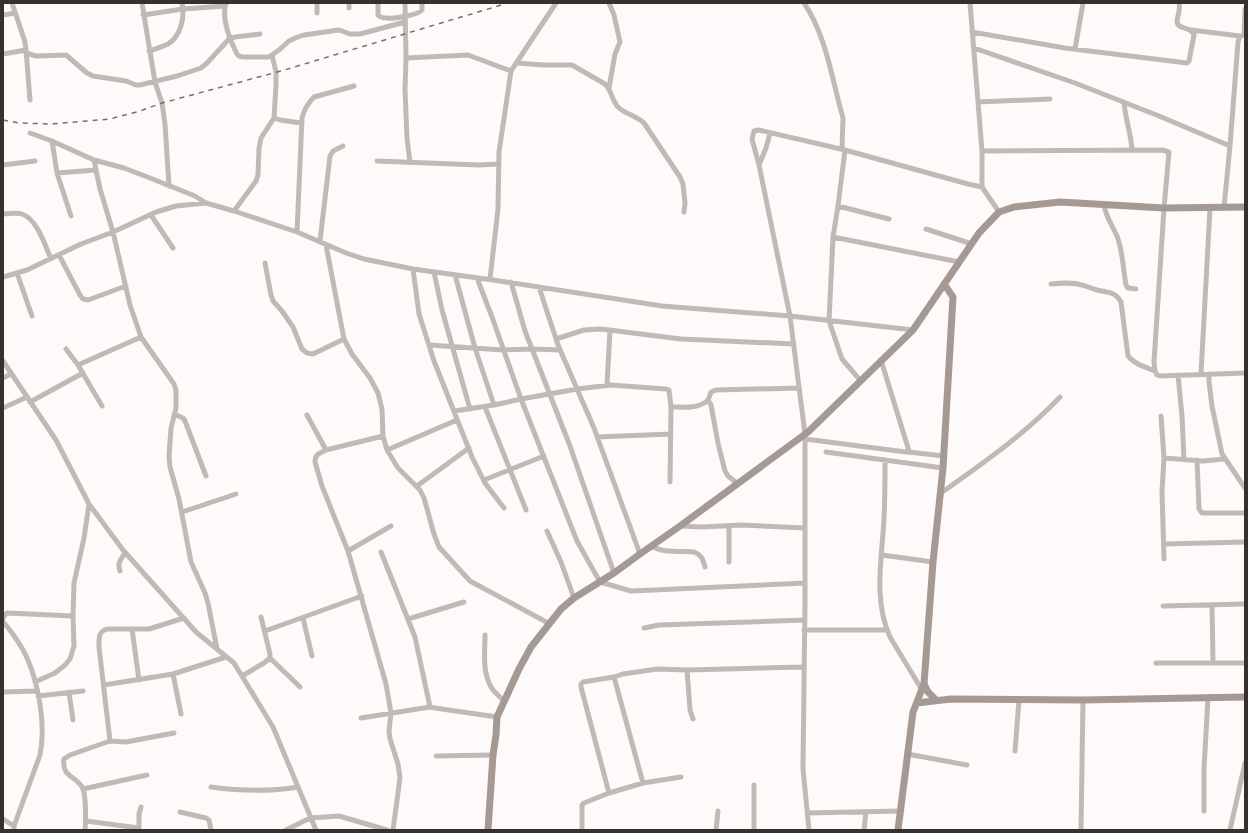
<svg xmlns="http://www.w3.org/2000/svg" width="1248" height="833" font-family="'Fira Sans Condensed',sans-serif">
<rect width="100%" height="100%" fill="#fefaf9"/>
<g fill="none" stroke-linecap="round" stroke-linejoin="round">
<path stroke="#c1b9b6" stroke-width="5" d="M12,3L25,42L26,50
M142,3L155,82L162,103L165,124L169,186
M226,3C221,19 230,40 237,54L239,56L243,57H269L279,50L289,41L295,38L304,35L339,30L350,34H360L405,22
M378,3V15C380,17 383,18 387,18C393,19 419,15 422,10C422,9 422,4 422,3
M405,3L406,58L405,89L407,138L410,162
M609,3L614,15L620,42L615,54L609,88
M804,3C824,32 831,72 840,107L843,118L842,149
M970,3L982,151V187L999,212
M349,8V3
M317,13V3
M3,15L15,13
M143,15L183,9L225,6
M1191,30L1240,36
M972,32L1065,48L1187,63L1189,61L1194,35C1191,26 1178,30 1177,22C1177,16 1181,10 1179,3
M1244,35L1245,9
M974,48L1075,83L1159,116L1230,146
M1075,49L1083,3
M149,51C155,49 162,47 168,44C181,36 185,17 182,3
M26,53L36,56L66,55L87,73L93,76L126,81L136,85H140L177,76L201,68L207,63L229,39L235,37L260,34
M3,54L26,50L30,100
M406,58L468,55L511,71
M516,63L544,65H572L605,84C612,91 612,101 618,107C625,114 637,116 644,123L680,177L683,184L685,203L684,212
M978,102L1050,99
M1124,102C1125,118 1131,133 1132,150
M274,118L280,120L301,123
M30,133L52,141L94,160L124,168L150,178L195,196L206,203
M52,141L57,173L71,216
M845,150L838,206L833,237L829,321L842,359L860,380
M982,151L1162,150L1169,152L1164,208L1154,362L1155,371L1157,375L1160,376L1245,373
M94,160L100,189L113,232L130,305L141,337L174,384L176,390V408L171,428L169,456L170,467L179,499L191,562L205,593L208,603L217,649
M377,161L479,165L499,164
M3,165L35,161
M759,165L766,148L770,133
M57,173L96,170
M1104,205C1106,217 1112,225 1117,236C1123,252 1123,269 1126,285L1128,288L1136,289
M838,206L889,219
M1224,207L1230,146L1238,42L1240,36L1245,35
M234,211L256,181L258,175L259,148L261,138L274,118L276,85V72L272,55
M3,214C9,214 16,212 22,214C37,219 45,245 51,259
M151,215L173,248
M926,229L972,244
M297,232L302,118C304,110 308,103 314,97L354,86
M833,237L959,262
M320,241L330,156L333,151L343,146
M326,245L344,339L352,354L370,378L378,393L382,409L383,436L387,450L398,468L420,490L424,498L434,534L439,547L470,581L550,624
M59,255L80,295L83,299L88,300L126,286
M265,263L271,295L273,301L282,311L293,327L302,349L307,353L313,354L344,339
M413,269L419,314L434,361L472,457L485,483L504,508
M434,272L442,310L470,409
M17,273L32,316
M455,275L475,348L494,405
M3,277L27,270L81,244L113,232L156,212L176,206L206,203L234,211L297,232L346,253L364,259L413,269L493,280L662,306L790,316L913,330
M477,278L492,317L521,399L577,541L600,582L631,591L805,583
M490,279L498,209L499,152L511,71L556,3
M511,282L525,331L570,446L614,573
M1051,284C1062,283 1072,282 1082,285C1087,286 1092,289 1097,290C1108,293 1115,291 1121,302L1128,356C1134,364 1145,367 1155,371
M539,287L558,345L594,428L640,554
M556,339L584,330L601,329L681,339L794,344
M429,345L503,350L532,349L560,350
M66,349L78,365L102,406
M3,361L56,440L89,504L123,550L196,632L234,663L273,727L316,830
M78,365L141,337
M1201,374L1210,208
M1209,374V382L1212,406L1222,454L1245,488
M1178,375L1182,416L1184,459
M3,378L11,374
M607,385L610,330
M708,400L711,405L718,443L725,471L728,476L738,484
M30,402L83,373
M485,407L526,510
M671,407C682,407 698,409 707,401C709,399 710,395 711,392L716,390L799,388
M3,408L27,397
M454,411L494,405L521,399L577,389L611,385L666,389L669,390L671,407L670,482
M174,414L183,418L185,421L206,476
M307,415L326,450C320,453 315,454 315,462L322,486L348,551L386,684L391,713L389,731L390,739L398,764L400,778L393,830
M1161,416L1164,458L1162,491L1164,559
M597,437L671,434
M805,439L906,452L909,451L881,360
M326,450L383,436
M387,450L457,420
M826,452L943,468
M908,452L944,456
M1164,458L1203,461L1224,459
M885,460C885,480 885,499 884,519C882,558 873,600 890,637L922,690
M1197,460L1199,509L1202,513H1245
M484,480L544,456
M417,486L469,448
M941,493C982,464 1025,434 1060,397
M182,512L236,494
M680,526L702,527L741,525L804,528
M729,526V562
M547,531L561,562L574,598
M1164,544L1245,542
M652,546C661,553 682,551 694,552C702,555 703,560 705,567
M348,551L391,526
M381,552L415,637L430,707
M882,555L933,562
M120,571C117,563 121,559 125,553
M1212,605L1213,662
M1163,606L1245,604
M303,618L312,656
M3,619L4,616L7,613L73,616
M408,619L464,602
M3,622C10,629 23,648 27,658C39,685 46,726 40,755L14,826V830
M644,628L659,625L805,620
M132,629L139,680
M804,630H887
M265,631L362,596
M485,635C485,652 482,671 491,687C494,692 500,697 504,701
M270,658L300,687
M1156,663H1245
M687,670L690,710L693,719
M173,674L181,714
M242,676L264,663L270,658V654L261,617
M614,677L643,783
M35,682L55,673L65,665L70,659L74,646L73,616L74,583L84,538L89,504
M104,685L173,674L226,657
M3,692L37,691
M69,692L73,720
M38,696L83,691
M361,718L430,707L435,708L497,717
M110,741L99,647C99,638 98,632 107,629H149L184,618
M1015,751L1019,700
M907,754L967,765
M436,756L493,755
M211,787C240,791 269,792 298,787
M83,789L147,775
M609,793L581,687V684L583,682L614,677L623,674L657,669L687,670L804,667
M1204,811V768L1208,698
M180,812L206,818L209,820L211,830
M807,813L901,811
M3,819L14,826
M86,821L139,828
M139,829V814L141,807
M85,830C86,821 86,797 83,789C78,776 61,778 64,759L70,755L110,741L126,742L174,733
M286,830L310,818L339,816L387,830
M582,830V805L584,803L609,793L643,783L681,777
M716,830L718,811
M754,830V785
M809,830L803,769L805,601V434L790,316L759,165L752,139L754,131L759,130L845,150L968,184L982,187
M864,830L866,812
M1081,830L1083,700
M1230,830L1245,763"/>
<path stroke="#a59994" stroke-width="7" d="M924,684L928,692L936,700
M917,703L951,699L1083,700L1245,697
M488,830L493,755L496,735L497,717L519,669L531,647L561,609L574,598L614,573L640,554L680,526L808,432L913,330L979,233L999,212L1014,207L1060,202L1164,208L1245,207
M898,830L913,712L924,684L933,562L943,468L953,297L944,284"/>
<path stroke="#766f6d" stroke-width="1.5" stroke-dasharray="5 5" stroke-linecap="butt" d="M3,120L19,123L51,124L110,119L140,111L162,103L281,71L508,3"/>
</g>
<rect width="1248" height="833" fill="none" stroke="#38302e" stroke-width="8"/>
</svg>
